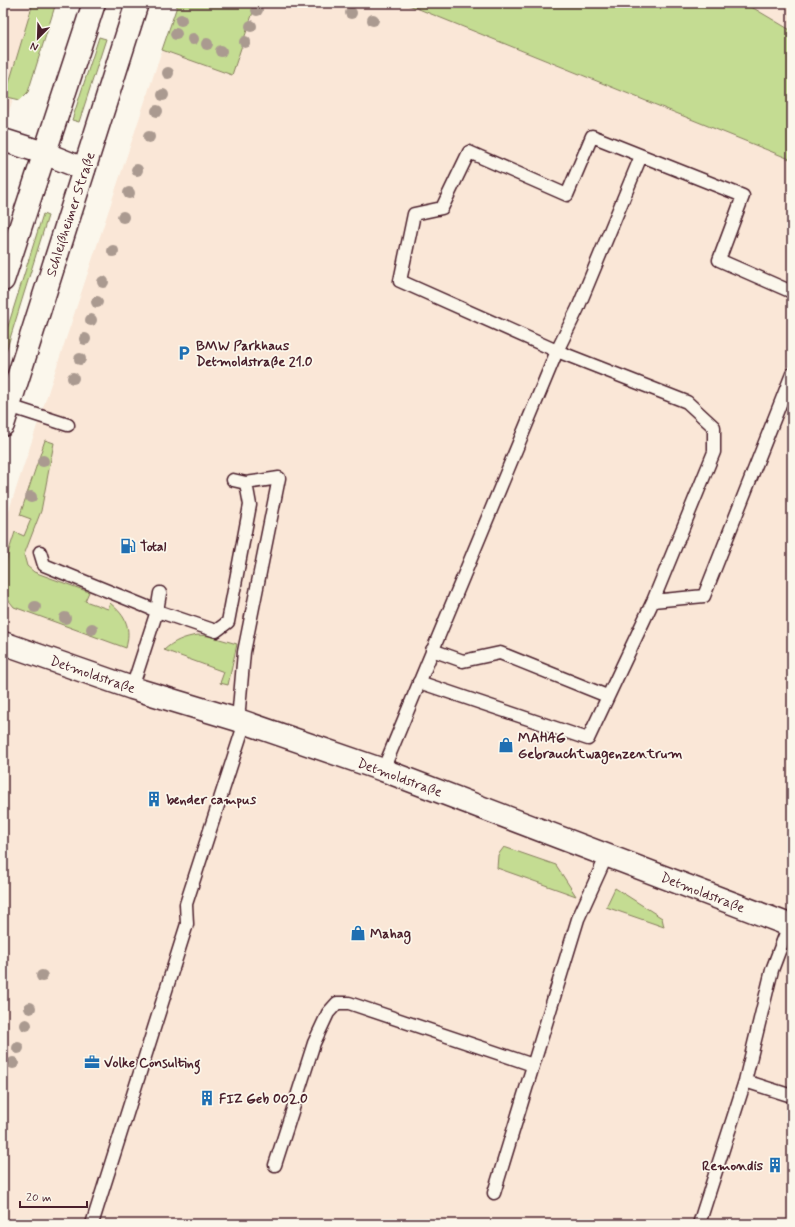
<svg xmlns="http://www.w3.org/2000/svg" width="795" height="1227" font-family="Mynerve,sans-serif">
<rect width="100%" height="100%" fill="#fbf7ec"/>
<filter id="ink" filterUnits="userSpaceOnUse"><feTurbulence type="fractalNoise" baseFrequency=".025" numOctaves="2"/><feDisplacementMap in="SourceGraphic" scale="8" xChannelSelector="R" yChannelSelector="G"/><feConvolveMatrix kernelMatrix="1 2 1 2 8 2 1 2 1" color-interpolation-filters="sRGB"/></filter>
<g filter="url(#ink)">
<path fill="#fae7d7" d="M3,3H44L3,130Z
M256,3H404L792,160V1224H3V528L162,50L232,75Z
M740,3H792V31L755,9Z"/>
<path fill="#c4dc92" stroke="#877e5e" d="M33,3H56L28,92L20,100L3,96V85L9,83Z
M178,3H256L232,75L162,50Z
M404,3H740L755,9L792,31V160Z
M99,37L106,39L79,122L72,120Z
M43,214L48,216L3,361V342Z
M45,440L54,443L41,511L24,555L27,566L34,572L89,592L85,601L108,609L110,603C127,617 131,628 126,648L14,607C11,603 7,599 5,594C0,573 9,551 15,532L24,536L31,519L20,515Z
M198,635L209,636L237,644L228,685L220,683L224,672L164,650C174,641 184,637 198,635Z
M504,847L556,865L576,896L497,868L498,855Z
M615,888L662,918L664,927L606,907Z"/>
<g fill="none" stroke-linecap="round" stroke-linejoin="round">
<g stroke="#4a1f2b" stroke-width="15">
<path id="lane" d="M9,406L68,425
M40,552L44,565L157,611L216,631L228,622L250,505L246,483L233,480
M653,601L704,596L792,374
M432,650L463,661L500,653L607,696
M419,682L588,739L653,601L714,452V427L687,402L557,351L400,281L414,214L442,208L469,152L567,195L592,136L743,196L719,260L792,292
M132,688L157,611L160,593
M238,720L244,652L279,478L246,483
M383,770L557,351L578,308L641,156
M745,1081L792,1096
M275,1165L314,1043L328,1013L337,1003H349L533,1065
M494,1193L578,919L607,855
M92,1224L187,924L186,904L245,722
M699,1224L745,1081L772,970L789,925"/>
</g>
<g stroke="#4a1f2b" stroke-width="25">
<path id="street" d="M3,140L44,153L84,169
M3,643L132,688L238,720L383,770L792,926"/>
</g>
<g stroke="#4a1f2b" stroke-width="25">
<path id="secondary" d="M3,280L94,3
M3,425L137,3"/>
</g>
<use href="#lane" stroke="#fbf7ec" stroke-width="12"/>
<use href="#street" stroke="#fbf7ec" stroke-width="22"/>
<use href="#secondary" stroke="#fbf7ec" stroke-width="22"/>
</g>
<g fill="#aa9a90">
<circle cx="257" cy="10" r="6"/>
<circle cx="351" cy="13" r="6"/>
<circle cx="181" cy="20" r="6"/>
<circle cx="373" cy="20" r="6"/>
<circle cx="251" cy="26" r="6"/>
<circle cx="176" cy="34" r="6"/>
<circle cx="193" cy="39" r="6"/>
<circle cx="245" cy="42" r="6"/>
<circle cx="207" cy="44" r="6"/>
<circle cx="221" cy="51" r="6"/>
<circle cx="168" cy="73" r="6"/>
<circle cx="163" cy="95" r="6"/>
<circle cx="157" cy="111" r="6"/>
<circle cx="149" cy="137" r="6"/>
<circle cx="137" cy="170" r="6"/>
<circle cx="129" cy="193" r="6"/>
<circle cx="123" cy="217" r="6"/>
<circle cx="113" cy="251" r="6"/>
<circle cx="103" cy="282" r="6"/>
<circle cx="97" cy="302" r="6"/>
<circle cx="91" cy="320" r="6"/>
<circle cx="85" cy="339" r="6"/>
<circle cx="80" cy="359" r="6"/>
<circle cx="73" cy="378" r="6"/>
<circle cx="43" cy="461" r="6"/>
<circle cx="31" cy="497" r="6"/>
<circle cx="35" cy="607" r="6"/>
<circle cx="65" cy="618" r="6"/>
<circle cx="92" cy="629" r="6"/>
<circle cx="42" cy="976" r="6"/>
<circle cx="30" cy="1008" r="6"/>
<circle cx="26" cy="1025" r="6"/>
<circle cx="18" cy="1048" r="6"/>
<circle cx="13" cy="1063" r="6"/>
</g>
</g>
<defs>
<g id="parking-bare" transform="scale(1.2)"><path d="M-3.5-5.5H1a3.5 3.5 0 0 1 0 7H-1V5.5H-3.5ZM-1-3.4V-.6H.8a1.4 1.4 0 0 0 0-2.8Z" fill="#1f6fb2" stroke="#fbf7ec" stroke-width="2.5" paint-order="stroke"/></g>
<g id="fuel-bare" transform="scale(1.2)"><path d="M-5.5-6h7V0h2V4h1.3V-2.5L3-4.5l.8-.8L6-3V5H2.5V1h-1V6h-7ZM-4.2-4.7v3.2H.2V-4.7Z" fill="#1f6fb2" stroke="#fbf7ec" stroke-width="2.5" paint-order="stroke"/></g>
<g id="shop-bare" transform="scale(1.2)"><path d="M-5-2.5h2.3a2.7 3.5 0 0 1 5.4 0H5L5.5 6h-11ZM-1.5-2.5h3a1.5 2.3 0 0 0-3 0Z" fill="#1f6fb2" stroke="#fbf7ec" stroke-width="2.5" paint-order="stroke"/></g>
<g id="building-bare" transform="scale(1.2)"><path d="M-4-6H4V6H1V3H-1V6H-4ZM-2.5-4.3h1.7v1.8h-1.7ZM.8-4.3h1.7v1.8H.8ZM-2.5-1h1.7V.8h-1.7ZM.8-1h1.7V.8H.8Z" fill="#1f6fb2" stroke="#fbf7ec" stroke-width="2.5" paint-order="stroke"/></g>
<g id="office-bare" transform="scale(1.2)"><path d="M-6-3h4V-5.5h4V-3h4V5H-6ZM-1-4.5V-3h2v-1.5ZM-6 0V1H6V0Z" fill="#1f6fb2" stroke="#fbf7ec" stroke-width="2.5" paint-order="stroke"/></g>
</defs>
<g fill-rule="evenodd">
<use href="#parking-bare" x="184" y="353"/>
<use href="#fuel-bare" x="128" y="546"/>
<use href="#shop-bare" x="506" y="745"/>
<use href="#building-bare" x="154" y="799"/>
<use href="#shop-bare" x="358" y="933"/>
<use href="#office-bare" x="92" y="1062"/>
<use href="#building-bare" x="207" y="1098"/>
<use href="#building-bare" x="775" y="1165"/>
</g>
<g text-anchor="middle" stroke-width="3.5" stroke-linejoin="round" paint-order="stroke">
<g font-size="14" fill="#4a1f2b" stroke="#fbf7ec">
<text transform="translate(70 214) rotate(-72)" y="5">Schleißheimer Straße</text>
<text transform="translate(93 674) rotate(19)" y="5">Detmoldstraße</text>
<text transform="translate(400 777) rotate(20)" y="5">Detmoldstraße</text>
<text transform="translate(703 892) rotate(21)" y="5">Detmoldstraße</text>
</g>
<g font-size="14" font-weight="bold" fill="#4a1f2b" stroke="#fbf7ec" text-anchor="start">
<text x="196" y="350">BMW Parkhaus<tspan x="196" dy="16">Detmoldstraße 21.0</tspan></text>
<text x="140" y="551">Total</text>
<text x="518" y="742">MAHAG<tspan x="518" dy="16">Gebrauchtwagenzentrum</tspan></text>
<text x="166" y="804">bender campus</text>
<text x="370" y="938">Mahag</text>
<text x="104" y="1067">Volke Consulting</text>
<text x="219" y="1103">FIZ Geb 002.0</text>
<text x="763" y="1170" text-anchor="end">Remondis</text>
</g>
</g>
<rect width="795" height="1227" fill="none" stroke="#fbf7ec" stroke-width="16"/>
<rect x="8" y="8" width="779" height="1211" fill="none" stroke="#4a1f2b" stroke-width="1.5" filter="url(#ink)"/>
<g transform="translate(38 38) rotate(203)" stroke="#fbf7ec" stroke-width="3" paint-order="stroke">
<path d="M0-3L7 15L0 10L-7 15Z" fill="#4a1f2b"/>
<text y="-6" font-size="11" font-weight="bold" text-anchor="middle" fill="#4a1f2b">N</text>
</g>
<path d="M20 1201v6h67v-6" fill="none" stroke="#4a1f2b" stroke-width="2"/>
<text x="26" y="1201" font-size="12" fill="#4a1f2b" stroke="#fbf7ec" stroke-width="3" paint-order="stroke">20 m</text>
</svg>
